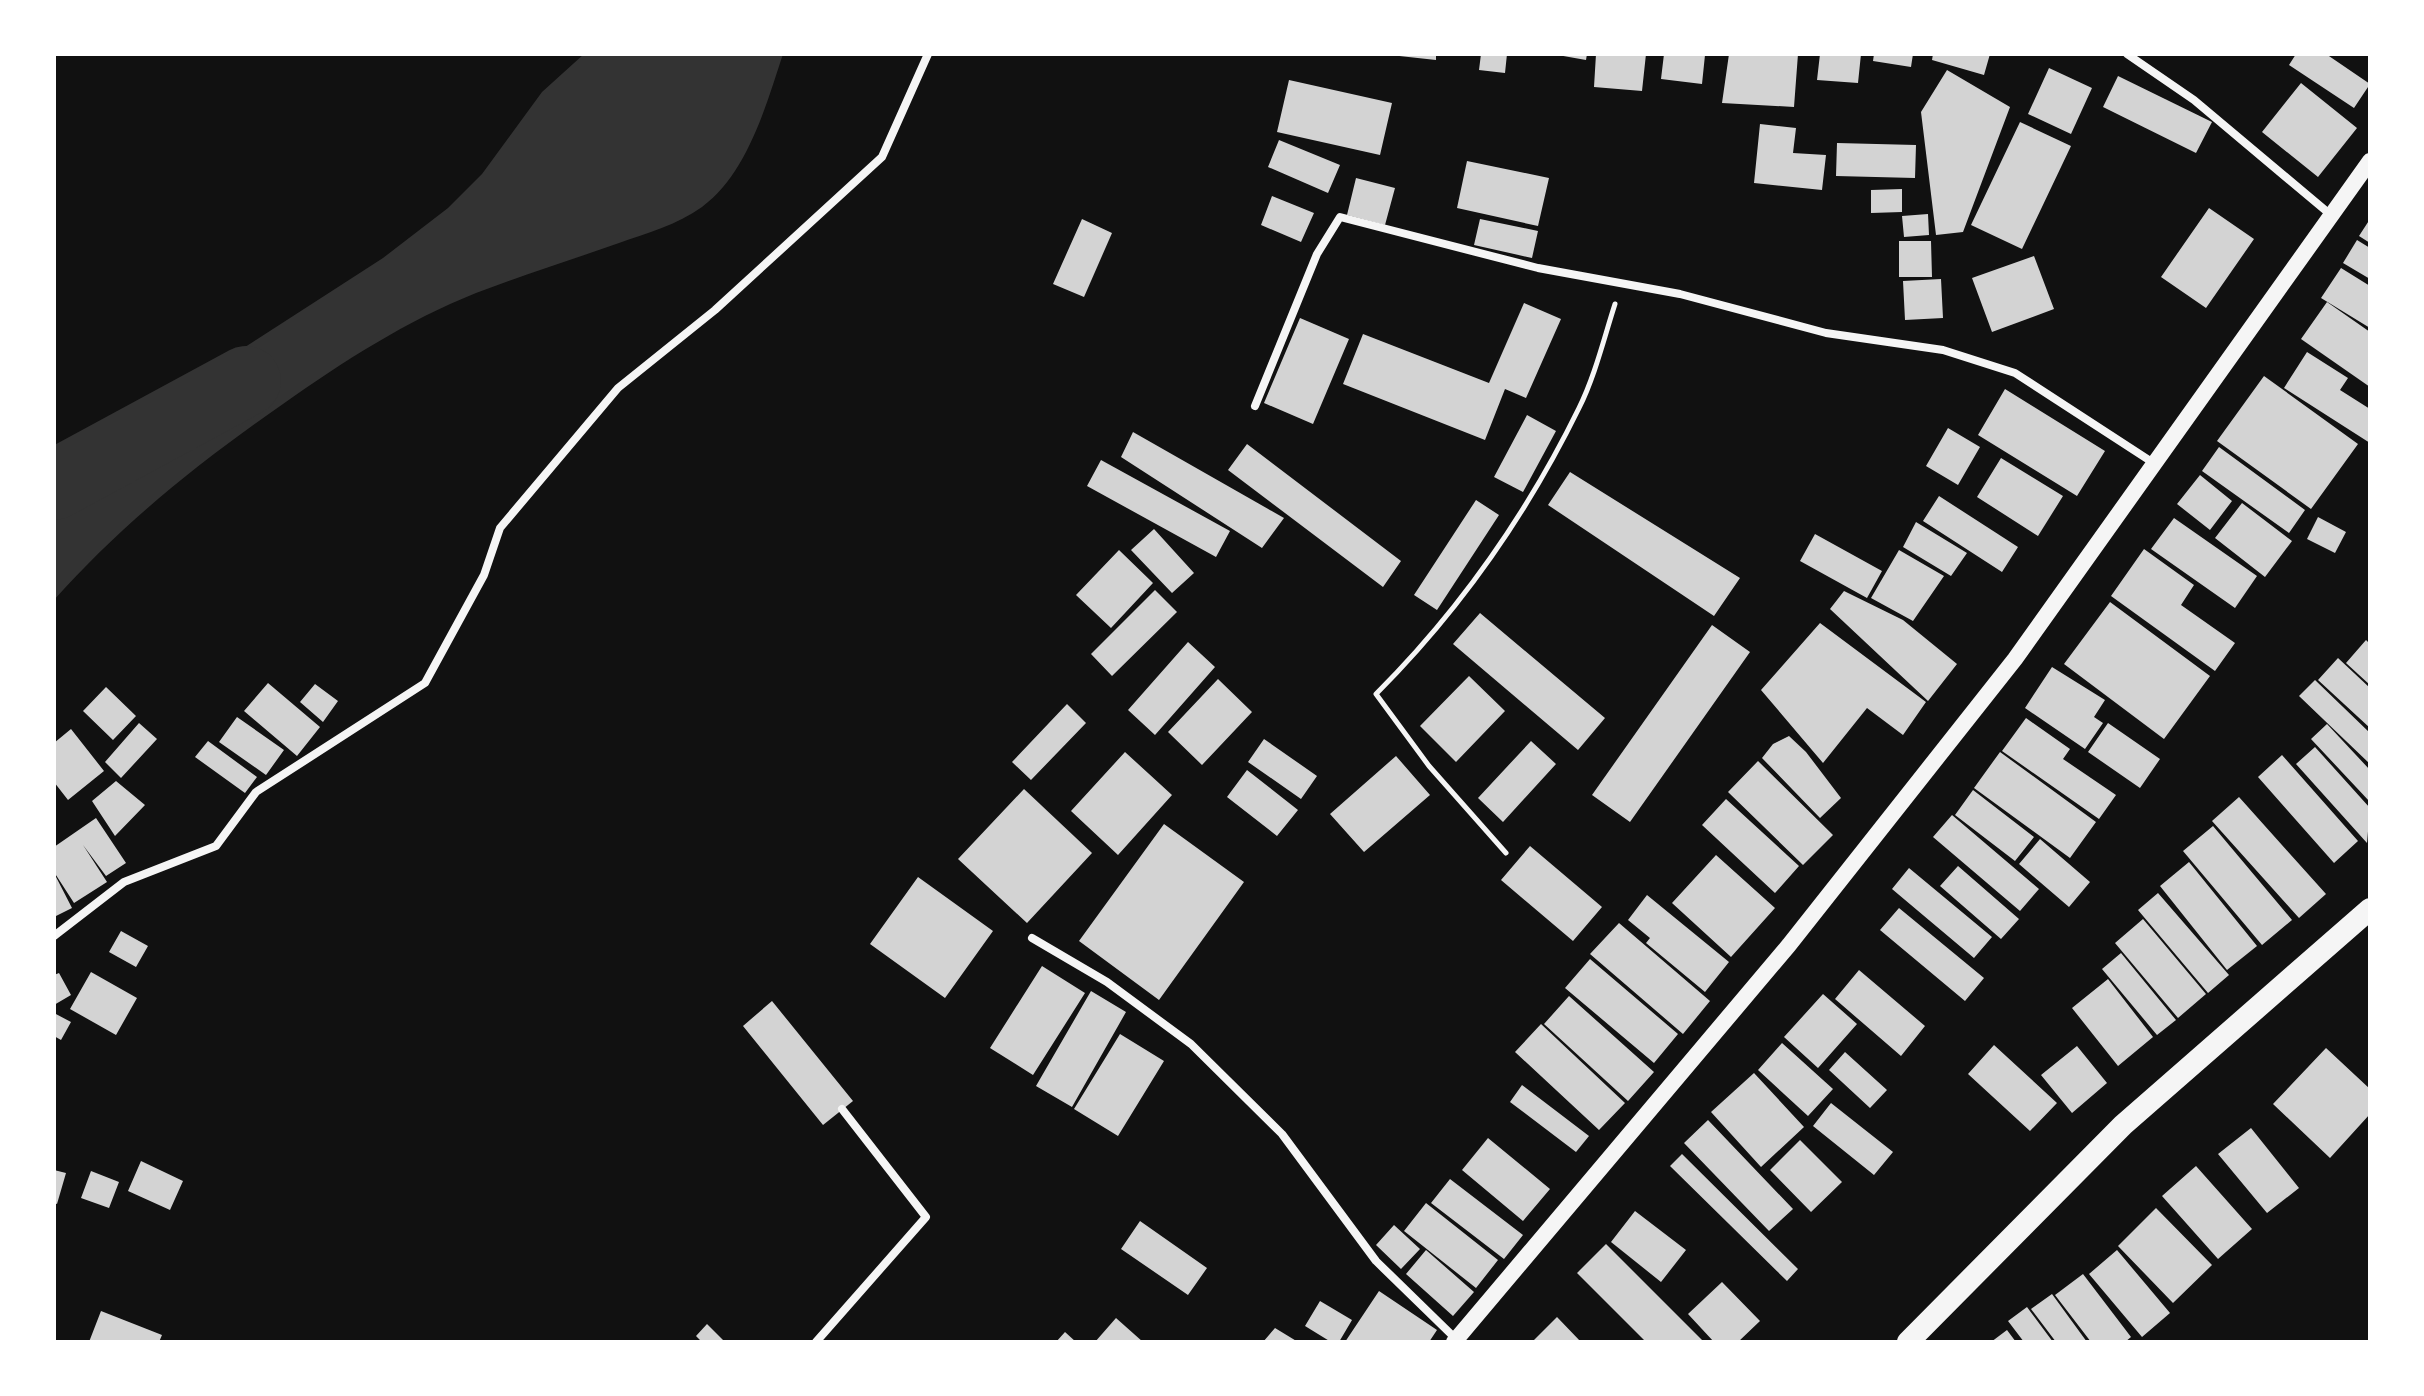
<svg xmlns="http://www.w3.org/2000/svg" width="2424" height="1396" font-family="'PT Sans',sans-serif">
<rect width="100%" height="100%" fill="#111"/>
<path fill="#333" d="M584,54H783C766,105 748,173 702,207C677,225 647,233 619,243C571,260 523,275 476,293C406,321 344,361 283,404C199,462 122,524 54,600V493H83L101,483L231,356L383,258L448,208L482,174L542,92Z"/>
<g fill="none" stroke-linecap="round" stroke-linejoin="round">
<path stroke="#333" stroke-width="70" d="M54,485L246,381"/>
</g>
<path fill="#d3d3d3" d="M1381,54H1436V60Z
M1481,54H1507L1505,73L1479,70Z
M1552,54H1587L1586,60Z
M1596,54H1646L1642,91L1594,87Z
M1664,54L1705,55L1702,84L1661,79Z
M1729,54H1798L1794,107L1722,103Z
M1820,54H1861L1858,83L1817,80Z
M1874,54H1913L1911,67L1873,61Z
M1933,54H1990L1984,75L1932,60Z
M2296,54H2326L2370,84L2354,108L2289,65Z
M2049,68L2092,88L2071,134L2028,114Z
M1947,70L2010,107L1963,232L1936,235L1921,112Z
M2118,76L2212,122L2196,153L2103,107Z
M1289,80L1392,103L1380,155L1277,132Z
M2301,83L2357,128L2318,177L2262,132Z
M2020,122L2071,146L2022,249L1971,225Z
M1760,124L1796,128L1793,153L1826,155L1822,190L1754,183Z
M1279,140L1340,165L1328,193L1268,167Z
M1837,143L1916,145L1915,178L1836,176Z
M1467,161L1549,178L1538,226L1457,208Z
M1356,178L1395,188L1385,225L1347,215Z
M1902,189V212L1871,213V190Z
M1272,196L1314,213L1301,242L1261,225Z
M2209,208L2254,239L2206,308L2161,277Z
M1928,214L1929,235L1904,237L1902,216Z
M1082,219L1112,233L1084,297L1053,284Z
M1480,219L1538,231L1532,258L1474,245Z
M2370,219V243L2359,236Z
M2357,240L2370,248V279L2343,263Z
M1899,241H1931L1932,277H1899Z
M2034,256L2054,309L1992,332L1972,278Z
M2341,268L2370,286V328L2321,298Z
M1941,279L1943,318L1905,320L1903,281Z
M2327,302L2370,332V387L2301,339Z
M1524,303L1561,319L1526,398L1505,389L1485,440L1343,384L1363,334L1489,383Z
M1300,318L1349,339L1313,424L1264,403Z
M2307,352L2348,378L2340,390L2370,409V443L2284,388Z
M2264,376L2358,444L2311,509L2217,441Z
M2005,389L2105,451L2077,496L1978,435Z
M1527,415L1556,431L1523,492L1494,477Z
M1948,428L1980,447L1958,485L1926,466Z
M1133,432L1284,518L1262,548L1121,457Z
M1247,444L1401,561L1383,587L1228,470Z
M2219,447L2305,510L2289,533L2202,471Z
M2001,458L2063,496L2038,536L1977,497Z
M1101,460L1230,531L1216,557L1087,486Z
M1570,472L1740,578L1714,616L1548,505Z
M2200,475L2232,501L2210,530L2177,504Z
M1939,496L2018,547L2002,572L1923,521Z
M1476,500L1499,515L1437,610L1414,595Z
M2242,503L2292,541L2265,577L2215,538Z
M2318,517L2346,532L2335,553L2307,539Z
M2174,518L2257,576L2235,608L2151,549Z
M1916,522L1967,553L1951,576L1903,547Z
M1154,529L1194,573L1172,593L1131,550Z
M1815,534L1882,571L1867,598L1800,561Z
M2144,549L2194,585L2181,605L2235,643L2215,671L2111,596Z
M1119,550L1153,583L1111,628L1076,595Z
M1899,550L1944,576L1913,621L1871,598Z
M1155,590L1177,612L1112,676L1091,654Z
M1844,591L1903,620L1957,664L1928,701L1830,609Z
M2110,602L2210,676L2164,739L2064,664Z
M1480,613L1605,718L1578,750L1453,644Z
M1820,623L1926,702L1903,735L1867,708L1823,763L1761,690Z
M1712,625L1750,652L1630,822L1592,795Z
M2366,640L2370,644V685L2346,663Z
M1188,642L1215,667L1155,735L1128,710Z
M2338,658L2370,688V728L2318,680Z
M2052,667L2105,700L2094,717L2103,723L2085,749L2025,708Z
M1469,676L1505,711L1456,762L1420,726Z
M1218,679L1252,712L1202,765L1168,732Z
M2315,680L2370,733V764L2299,696Z
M268,683L320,727L297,756L244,711Z
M315,684L338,701L323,722L300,702Z
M106,687L136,716L113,740L83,711Z
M1067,704L1086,723L1031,780L1012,762Z
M237,717L284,750L266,775L219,742Z
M2026,718L2070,749L2063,759L2116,795L2099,819L2002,751Z
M139,723L157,739L121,778L105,762Z
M2108,723L2160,759L2140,788L2088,752Z
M2327,724L2370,770V802L2311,739Z
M71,729L104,771L68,800L54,782V743Z
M1789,736L1806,752L1841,798L1820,818L1762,758L1773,744Z
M1264,739L1317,776L1301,799L1248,762Z
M208,741L257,777L245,793L195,757Z
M1531,741L1556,764L1503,822L1478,798Z
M2315,747L2370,808L2367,843L2296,764Z
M1125,752L1172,795L1118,855L1071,811Z
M2000,752L2096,822L2070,858L1974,788Z
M2282,755L2358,841L2334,863L2258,777Z
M1396,756L1430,795L1364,852L1330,814Z
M1758,761L1833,835L1803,865L1728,792Z
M1247,770L1298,810L1277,836L1227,797Z
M116,781L145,805L115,836L92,801Z
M1024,789L1092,853L1027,923L958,859Z
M1973,790L2034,837L2015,861L1955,815Z
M2239,797L2326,894L2299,918L2212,821Z
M1726,799L1799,866L1775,893L1702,825Z
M1952,815L2039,889L2020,911L1933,837Z
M96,818L126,863L106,876L83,845L107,882L74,903L54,872V847Z
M1164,824L1244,882L1159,1000L1079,941Z
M2213,826L2292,920L2262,945L2183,851Z
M2040,839L2090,882L2069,907L2019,864Z
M1530,846L1602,907L1573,941L1501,880Z
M1716,855L1775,908L1731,957L1672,903Z
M2189,862L2257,946L2227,970L2160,886Z
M1958,866L2019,919L2001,939L1940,886Z
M1909,868L1992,937L1974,958L1892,889Z
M54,873L72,908L54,917Z
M918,877L993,931L945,998L870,944Z
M2158,893L2229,975L2208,993L2138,910Z
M1647,895L1729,962L1705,992L1646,943L1650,938L1628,920Z
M1899,908L1984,978L1965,1001L1880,930Z
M2143,919L2206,994L2178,1018L2115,943Z
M1619,923L1710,1001L1683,1034L1590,954Z
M121,931L148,946L136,967L109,952Z
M2121,953L2176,1020L2157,1035L2102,969Z
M1590,959L1678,1034L1654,1063L1565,988Z
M1042,966L1085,993L1033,1075L990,1048Z
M1859,970L1925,1026L1901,1056L1835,999Z
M91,972L137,998L116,1035L70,1009Z
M59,973L71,995L54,1005V975Z
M2108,979L2153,1037L2118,1066L2072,1008Z
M1091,991L1126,1012L1072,1107L1036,1086Z
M1823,994L1857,1024L1818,1068L1784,1037Z
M1569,996L1654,1072L1628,1101L1544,1024Z
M772,1001L853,1101L823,1125L743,1026Z
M54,1013L71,1022L61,1040L54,1036Z
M1541,1024L1625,1103L1599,1130L1515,1052Z
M1120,1034L1164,1061L1118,1136L1074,1109Z
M1782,1043L1833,1089L1808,1116L1758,1070Z
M1994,1045L2057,1103L2030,1131L1968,1074Z
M2077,1046L2107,1083L2072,1113L2041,1075Z
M2326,1048L2370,1089V1114L2330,1158L2273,1104Z
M1845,1052L1887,1090L1870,1108L1829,1070Z
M1754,1073L1804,1127L1761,1167L1711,1112Z
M1522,1085L1589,1136L1576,1152L1510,1102Z
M1831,1103L1893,1152L1874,1175L1813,1126Z
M1708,1120L1793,1209L1769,1231L1684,1143Z
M2251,1128L2299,1188L2267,1213L2218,1154Z
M1488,1138L1550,1189L1523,1221L1462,1170Z
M1800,1140L1842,1182L1811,1212L1770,1170Z
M1682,1154L1798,1269L1787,1281L1670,1166Z
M141,1161L183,1181L170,1210L128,1191Z
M2196,1166L2252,1229L2218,1259L2162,1196Z
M54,1170L66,1173L57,1204L54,1203Z
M91,1171L119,1182L109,1208L81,1198Z
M1450,1179L1523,1235L1504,1259L1431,1203Z
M1426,1203L1498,1260L1476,1288L1404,1231Z
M2156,1208L2212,1265L2173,1303L2118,1246Z
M1635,1211L1686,1250L1661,1282L1611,1242Z
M1140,1221L1207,1268L1188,1295L1121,1249Z
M1394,1225L1420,1249L1401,1269L1376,1245Z
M1606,1244L1704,1342H1646L1577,1273Z
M1426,1250L1474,1292L1453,1316L1406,1274Z
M2117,1250L2170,1313L2142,1337L2089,1274Z
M2083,1274L2131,1337L2125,1342H2091L2055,1295Z
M1722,1282L1760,1321L1738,1342H1714L1688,1314Z
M1379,1291L1437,1330L1429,1342H1345Z
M2052,1294L2087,1342H2056L2031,1309Z
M1320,1301L1352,1320L1339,1342H1331L1305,1326Z
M2027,1307L2053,1342H2024L2008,1321Z
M101,1311L162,1335L159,1342H89Z
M1557,1317L1581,1342H1532Z
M1116,1318L1143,1342H1095Z
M707,1324L723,1340L721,1342H702L696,1336Z
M1275,1328L1298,1342H1263Z
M2007,1330L2016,1342H1991Z
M1065,1332L1076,1342H1056Z"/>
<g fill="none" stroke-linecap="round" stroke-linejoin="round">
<path stroke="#f5f5f5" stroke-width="5" d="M1506,853L1429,766L1376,694C1459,611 1527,514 1579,408C1595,376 1604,338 1615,304"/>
<path stroke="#f5f5f5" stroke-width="8" d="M2127,54L2194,100L2331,215
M1255,406L1317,254L1340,217L1538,268L1680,294L1826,333L1943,350L2015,373L2152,462
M54,936L124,882L216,846L256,792L425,683L484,575L500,528L618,388L715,310L882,157L928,54
M1032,938L1107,982L1191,1044L1282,1134L1376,1261L1456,1339
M816,1342L926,1217L842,1109"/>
<path stroke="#f5f5f5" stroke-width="16" d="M1454,1342L1789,945L2015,659L2370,161"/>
<path stroke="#f5f5f5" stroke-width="22" d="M1908,1342L2123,1125L2370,909"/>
</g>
<rect width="2424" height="1396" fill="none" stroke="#ffffff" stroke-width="112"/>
</svg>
